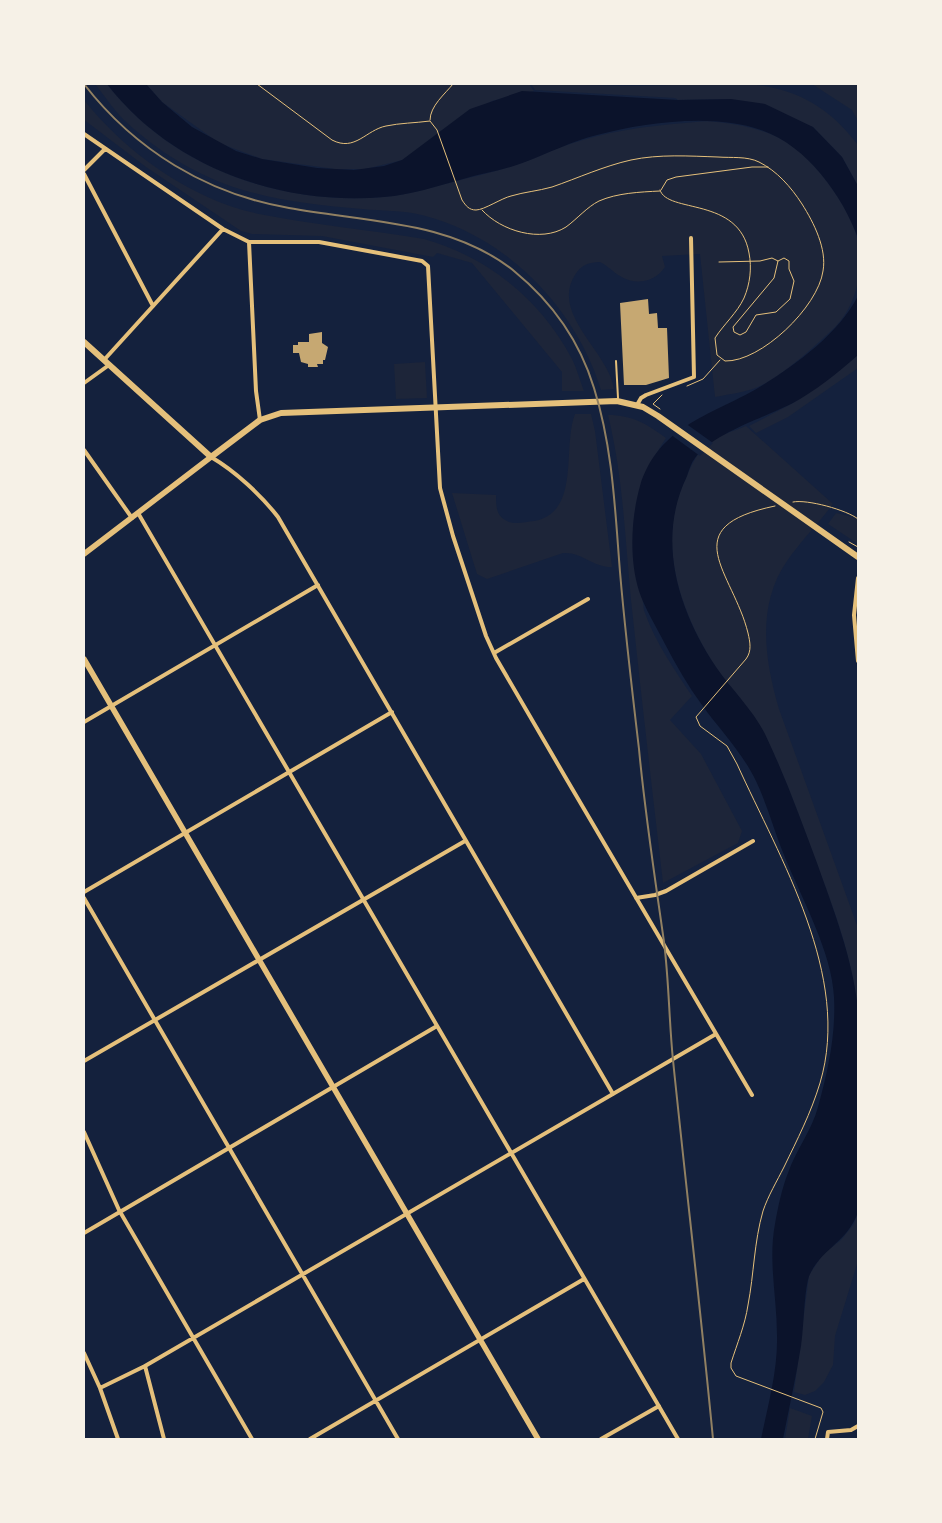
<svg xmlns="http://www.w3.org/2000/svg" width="942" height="1523" font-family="'Fira Sans',sans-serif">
<rect width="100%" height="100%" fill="#14213d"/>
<path fill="#1d2539" d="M95,84H107C171,167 280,206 383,197C407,195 430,188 453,182C475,176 499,171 521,163C537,158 551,150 567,145C604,132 646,126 685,123C695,122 707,120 717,122C743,125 768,130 790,144C814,160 846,203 855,231C866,265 858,307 831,331C814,347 783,375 762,385C749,392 730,394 715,397L700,254L662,256L665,267C655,282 636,286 620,276C613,272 608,266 600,262C589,262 581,265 575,275C550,314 609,352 614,389L601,390C576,308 506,236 422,215C403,210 381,211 362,209C315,205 269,200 225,184C188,170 151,146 123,119C113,109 104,95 95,84Z
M146,84H529L534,91L492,101L403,160L365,169H335L262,159L219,143L162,102Z
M531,84C567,84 602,86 638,86C726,86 797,64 858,145V186L842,157L813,127L731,99L678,100L675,98L535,90Z
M812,84H858V121L852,110Z
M84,100C126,153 192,200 259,214C314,225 370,230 424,239C488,257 541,300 572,359C577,369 580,381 584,391H562V372L472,263L437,253L433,257L322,236L252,234L241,231L146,167L87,122L84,120Z
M858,355V368L788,417L756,433L749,426L793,403Z
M425,362L427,398L396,399L394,364Z
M575,414H591L595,431L612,567C591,567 583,552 563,553L487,579L477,574L452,493L496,495C496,506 496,516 507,521C515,525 525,522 534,521C581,513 562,447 575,414Z
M608,415C632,415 647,424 666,438C629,493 626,539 643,602C644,605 643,609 645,613C655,642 675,670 692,696L670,720L701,754L742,831L738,843L663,883C652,789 641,694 631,600C625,538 623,476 608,415Z
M746,426L833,504C818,524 801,541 787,561C756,606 765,661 779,709L858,928V1020C855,962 834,910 814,856C799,815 784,773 764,734C752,709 730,689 715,666C680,611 655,540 686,478C692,464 698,450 711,441C721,434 735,431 746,426Z
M836,513L858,518V544L828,524Z
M858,1212V1261L835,1336L833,1365L824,1382L815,1391L805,1395L794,1392L809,1275L823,1254L841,1240L854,1224Z
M790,1408L812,1416L808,1439H785Z"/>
<path fill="#0b132b" d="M107,84H146L162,102L192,127L236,151L262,159L317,168L354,170L384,166L402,160L470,109L522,91L678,100L731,99L765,104L813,127L842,157L858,186V238C842,195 807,146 761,130C714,113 645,122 597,135C572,141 549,153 525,162C505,170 483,173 463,179C437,186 411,195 384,197C280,206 171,167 107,84Z
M858,296V355C838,373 814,392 791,404C763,418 712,434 695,458C691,463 689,470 687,476C656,540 678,610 716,667C731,689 753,710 765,734C785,776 801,820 817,863C834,911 852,957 858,1008V1212C847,1243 823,1247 810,1274C804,1286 804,1329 801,1346C796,1377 789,1408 783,1439H761C768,1405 778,1370 777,1335C777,1298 768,1261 775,1224C778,1207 782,1188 788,1173C796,1150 812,1130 818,1107C828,1071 836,1034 834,997C832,953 803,901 786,860C775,834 768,806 756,781C742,752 720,730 702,705C688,686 676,665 665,644C656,626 645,609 639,591C629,559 631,518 640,486C659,424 714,415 763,385C798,363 839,333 858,296Z"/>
<path fill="#14213d" d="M685,423L713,443L700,456L670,434Z"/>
<path fill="#c6a872" d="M648,299L649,314L657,313L658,328H667L669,378L646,385H624L620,303Z
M322,332V343L328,347L325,360H323V364H317L318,367H308V364L301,362L299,353H293V345H298V342H309V334Z"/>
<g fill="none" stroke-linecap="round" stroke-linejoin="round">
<path stroke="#e5c07b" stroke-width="1" d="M257,84L332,140C355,152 366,130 386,126C400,123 415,123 430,121L437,130L462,200C466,206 469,210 476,210C484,210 502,198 511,196C524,192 538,191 552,187C578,178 604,166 631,160C659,154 689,156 718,157C731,158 747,156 759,162C777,171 791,187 802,204C814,223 827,249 823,271C818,307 761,362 725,361L717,355L715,338C724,324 737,313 744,298C750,284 752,268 749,253C739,196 667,214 660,190
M430,120C430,106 445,94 453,84
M661,190L667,180L676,177L752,167H768
M482,210C501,231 541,243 566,227C577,219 587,207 599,201C617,193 640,192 660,191
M719,262L760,261L772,258L778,261L774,278L733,327L734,332L740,335L746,332L756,315L776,312L790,299L794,281L789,269V261L784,258L778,261
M687,386L703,379L720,360
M660,409L653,404L662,395
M793,502C807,499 847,510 858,519
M775,506C673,527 733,572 748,633C750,642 752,651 746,659L696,717L700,726L727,746L737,764C780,859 852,976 820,1083C811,1113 797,1140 784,1167C777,1181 768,1196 763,1211C754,1242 754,1274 748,1305C745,1325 737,1344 731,1363V1368L736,1376L821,1408L823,1412L815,1439
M849,542L858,547"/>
<path stroke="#e5c07b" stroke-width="2" d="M616,361L618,398"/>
<path stroke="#e5c07b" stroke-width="4" d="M84,134L223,229L249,242H319L422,261L428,266L440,488L453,536L486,636L496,658L567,780L752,1095
M84,170L105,149
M84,174L153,306
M249,242L256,391L260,420
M104,360L223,229
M84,383L109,365
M637,405L641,398L646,395L694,377L691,238
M84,450L132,518
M211,457C235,471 261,495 278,517L613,1094
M138,513L678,1439
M858,578L854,615L858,661
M494,653L588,599
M84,722L318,585
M84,892L392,712
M84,898L398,1439
M636,898L655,895L666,891L753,841
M84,1061L465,841
M84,1132L119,1210L252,1439
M84,1233L437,1026
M84,1353L100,1388L118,1439
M145,1366L164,1439
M100,1388L145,1366L716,1034
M310,1439L584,1279
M601,1439L659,1406
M827,1439L828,1432L851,1430L858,1426"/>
<path stroke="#e5c07b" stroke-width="5.5" d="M84,554L211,457
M84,659L538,1439"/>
<path stroke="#e5c07b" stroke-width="6" d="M84,342L211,457L260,420L281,413L617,401L643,407L658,416L858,557"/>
<path stroke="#918062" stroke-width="2" d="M84,84C135,150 207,194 289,208C365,222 451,220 514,271C552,302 580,342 594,388C613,449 615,510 620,572C625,631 632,690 639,749C645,814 655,878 664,942C669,981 669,1021 673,1060C686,1187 701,1313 713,1439"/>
</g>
<rect width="942" height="1523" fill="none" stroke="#f6f1e7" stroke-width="170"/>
</svg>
